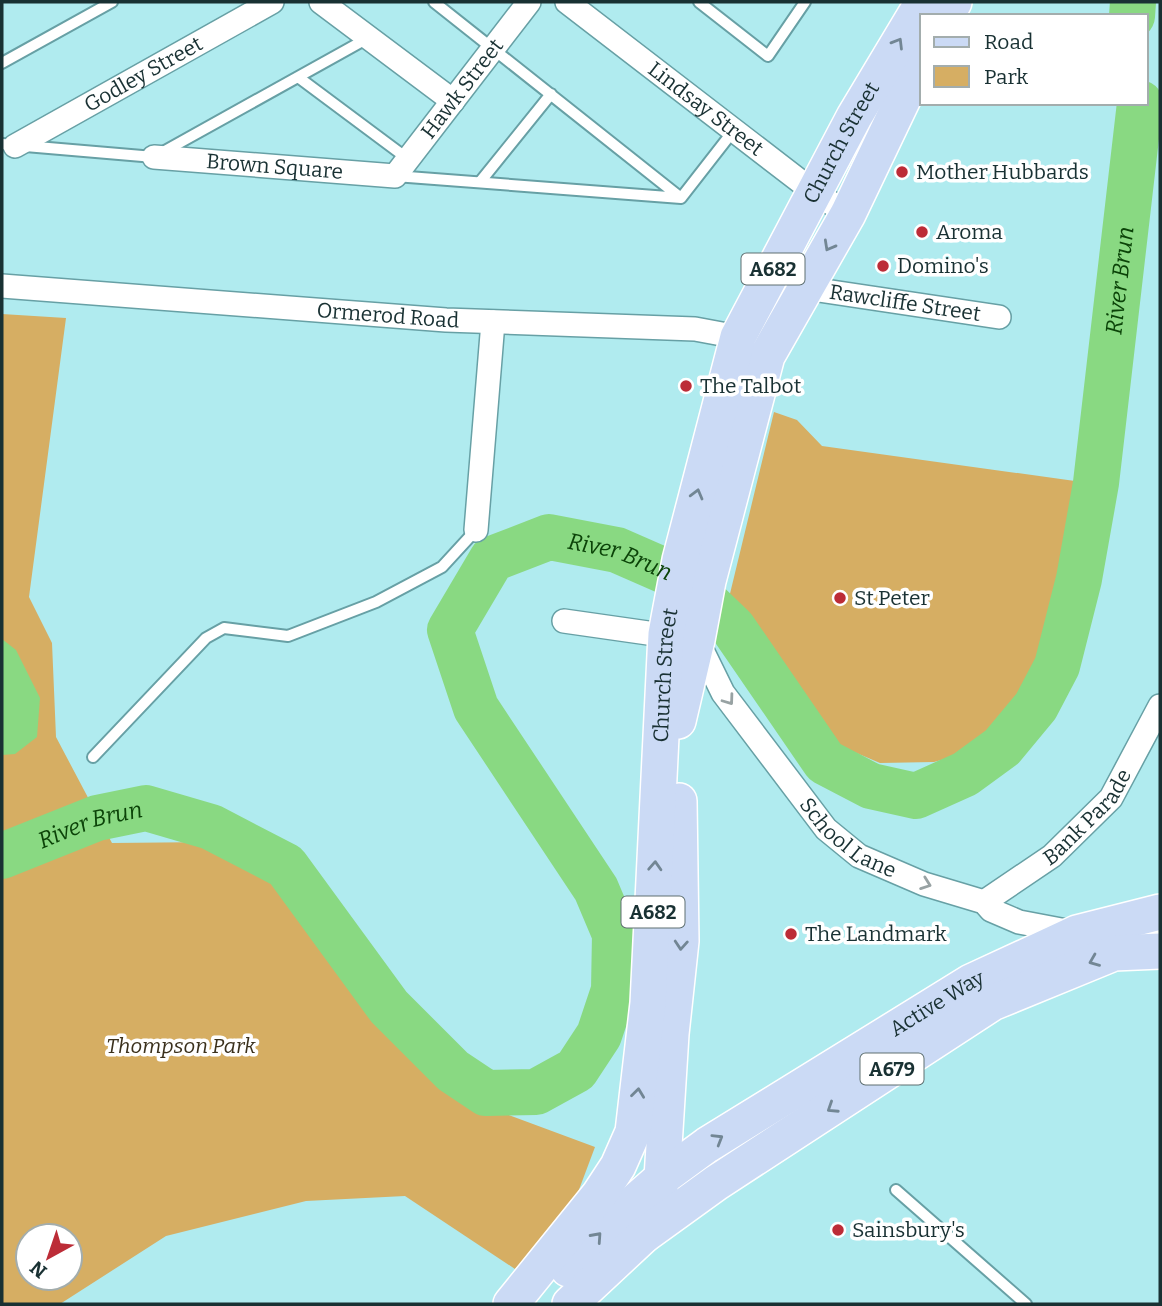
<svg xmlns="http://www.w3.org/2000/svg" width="1162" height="1306" font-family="Bitter,serif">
<rect width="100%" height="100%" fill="#b0ebef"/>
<path fill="#d6ae63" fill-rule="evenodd" d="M2,314L66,318L29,597L52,643L56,737L112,843L212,842L292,896L403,1038L474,1102L595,1147L571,1211L515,1269L405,1196L306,1201L166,1236L60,1304H2ZM28,1236H70V1278H28Z
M774,412L797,420L822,446L1082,482L1059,600L1044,665L1024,702L978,750L934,762L880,763L840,746L727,606Z"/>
<path fill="#89d982" d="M2,639L16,650L40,698L37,737L15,754L2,755Z"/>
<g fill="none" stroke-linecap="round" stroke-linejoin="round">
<g stroke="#89d982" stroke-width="46">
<path d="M1132,16L1133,2"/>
<path id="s1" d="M2,856L97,818L146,808L211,827L286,866L389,1007L453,1071L486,1093L536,1092L576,1070L599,1035L614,990L615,934L596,889L476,708L450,630L492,559L549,537L617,550L681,578L733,628L825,762L871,786L916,796L965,774L1002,747L1036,706L1057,666L1079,579L1096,483L1140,103"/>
</g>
<g stroke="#67a0a5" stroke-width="14">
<path id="service" d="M434,2L681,198
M699,2L768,56L805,2
M2,63L112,2
M298,77L408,159
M2,144L154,157L368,38
M395,176L681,198
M480,182L551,94
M681,198L734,130
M93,757L206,638L224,628L288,636L376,602L442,567L476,530
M896,1190L1026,1304"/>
</g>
<g stroke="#67a0a5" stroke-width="26">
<g id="minor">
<path d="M321,2L453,101"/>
<path id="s2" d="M567,2L814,192L848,214"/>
<path id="s3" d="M15,146L272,2"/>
<path id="s4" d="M154,157L395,176L529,2"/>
<path id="s5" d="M797,284L805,288L999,317"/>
<path id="s6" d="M2,286L446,320L695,329L738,337L747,343"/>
<path d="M476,530L493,322"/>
<path id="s7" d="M564,621L697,640L723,693L826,829L859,856L924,884L984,902L991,910L1019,922L1077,933"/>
<path id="s8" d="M984,902L1052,856L1111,798L1160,706"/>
</g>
</g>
<g stroke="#fff" stroke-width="38">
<g id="primary">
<path d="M946,16L954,2"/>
<path d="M678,721L697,640L708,581L767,356L848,214L922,59"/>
<path d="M644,1235L653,1215L662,1178L671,1034L681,941L679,801"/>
<path id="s9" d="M568,1269L606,1227L662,1178L707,1145L971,982L1077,933L1160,912"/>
<path id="s10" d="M511,1304L599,1195L618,1166L633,1132L648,1003L666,634L680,560L738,337L854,117L923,2"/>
<path d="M570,1304L644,1235L716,1183L992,1003L1114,953L1160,951"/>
</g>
</g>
<use href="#service" stroke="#fff" stroke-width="10"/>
<use href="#minor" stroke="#fff" stroke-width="23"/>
<use href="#primary" stroke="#cbdaf5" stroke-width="35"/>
</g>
<defs><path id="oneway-chevron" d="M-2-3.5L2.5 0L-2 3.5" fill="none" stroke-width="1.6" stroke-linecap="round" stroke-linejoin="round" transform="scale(1.75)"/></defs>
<g stroke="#728694">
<use href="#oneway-chevron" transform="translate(898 43) rotate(-59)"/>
<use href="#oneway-chevron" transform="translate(829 246) rotate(119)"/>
<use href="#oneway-chevron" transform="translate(697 494) rotate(-75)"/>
<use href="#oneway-chevron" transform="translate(655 866) rotate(-87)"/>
<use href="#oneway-chevron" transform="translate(681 945) rotate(94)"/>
<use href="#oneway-chevron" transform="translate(1094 961) rotate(158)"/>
<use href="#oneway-chevron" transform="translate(638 1093) rotate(-83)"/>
<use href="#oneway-chevron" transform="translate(832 1108) rotate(147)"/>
<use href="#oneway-chevron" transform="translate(718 1139) rotate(-31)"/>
<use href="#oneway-chevron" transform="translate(597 1237) rotate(-48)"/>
</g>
<g stroke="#98a2a3">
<use href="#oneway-chevron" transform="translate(729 700) rotate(54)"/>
<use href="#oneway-chevron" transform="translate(926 884) rotate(20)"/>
</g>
<g fill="#bc2c37" stroke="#fff" stroke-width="2.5">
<circle cx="902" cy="172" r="7"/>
<circle cx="922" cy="232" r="7"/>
<circle cx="883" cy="266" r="7"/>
<circle cx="686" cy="386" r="7"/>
<circle cx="840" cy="598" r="7"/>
<circle cx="791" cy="934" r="7"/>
<circle cx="838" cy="1230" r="7"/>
</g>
<g text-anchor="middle" stroke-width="7" stroke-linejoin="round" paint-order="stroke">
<g fill="#fff" stroke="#5e6f70" stroke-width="2">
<rect x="741.5" y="253.5" width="63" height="31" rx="5"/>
<rect x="621.5" y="896.5" width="63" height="31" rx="5"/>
<rect x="860.5" y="1053.5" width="63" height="31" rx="5"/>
</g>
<g font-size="19" font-weight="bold" fill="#193133">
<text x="773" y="276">A682</text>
<text x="653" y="919">A682</text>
<text x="892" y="1076">A679</text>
</g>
<g font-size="21" fill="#193133" stroke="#fff">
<text dy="7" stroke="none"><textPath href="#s3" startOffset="147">Godley Street</textPath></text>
<text dy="7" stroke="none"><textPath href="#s4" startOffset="352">Hawk Street</textPath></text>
<text dy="7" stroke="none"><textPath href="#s2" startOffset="175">Lindsay Street</textPath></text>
<text dy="7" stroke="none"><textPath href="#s10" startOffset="1237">Church Street</textPath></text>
<text dy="7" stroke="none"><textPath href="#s4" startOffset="121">Brown Square</textPath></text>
<text dy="7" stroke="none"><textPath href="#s5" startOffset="110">Rawcliffe Street</textPath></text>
<text dy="7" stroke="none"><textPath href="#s6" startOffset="387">Ormerod Road</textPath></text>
<text dy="7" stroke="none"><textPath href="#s10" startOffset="670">Church Street</textPath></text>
<text dy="7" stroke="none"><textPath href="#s8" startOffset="135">Bank Parade</textPath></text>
<text dy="7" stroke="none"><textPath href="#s7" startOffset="387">School Lane</textPath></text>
<text dy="7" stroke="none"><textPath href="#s9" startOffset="457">Active Way</textPath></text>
</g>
<g font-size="21" fill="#193133" stroke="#fff" text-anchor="start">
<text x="916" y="179">Mother Hubbards</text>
<text x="936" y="239">Aroma</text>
<text x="897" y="273">Domino's</text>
<text x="700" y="393">The Talbot</text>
<text x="854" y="605">St Peter</text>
<text x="805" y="941">The Landmark</text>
<text x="852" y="1237">Sainsbury's</text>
</g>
<g font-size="21" font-style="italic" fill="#3a301c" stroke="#fff">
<text x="181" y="1053">Thompson Park</text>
</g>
<g font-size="23" font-style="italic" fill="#0b4308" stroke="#fff">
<text dy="8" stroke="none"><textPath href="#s1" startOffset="2403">River Brun</textPath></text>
<text dy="8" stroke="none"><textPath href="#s1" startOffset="1416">River Brun</textPath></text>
<text dy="8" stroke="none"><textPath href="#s1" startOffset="94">River Brun</textPath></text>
</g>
</g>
<rect width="1162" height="1306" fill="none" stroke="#193133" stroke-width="7"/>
<rect x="920" y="14" width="228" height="91" fill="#ffffff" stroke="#a3adad" stroke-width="2"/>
<rect x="934" y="37" width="35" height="10" fill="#cbdaf5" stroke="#a3adad" stroke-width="2"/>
<text x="984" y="49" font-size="21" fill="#193133">Road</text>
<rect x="934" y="66" width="35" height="21" fill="#d6ae63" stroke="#a3adad" stroke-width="2"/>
<text x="984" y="84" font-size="21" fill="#193133">Park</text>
<g transform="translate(49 1257) rotate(220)"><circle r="33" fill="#ffffff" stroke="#a3adad" stroke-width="2"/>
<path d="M0-5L12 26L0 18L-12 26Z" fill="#bc2c37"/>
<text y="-10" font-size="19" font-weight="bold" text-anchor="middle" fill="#193133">N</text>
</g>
</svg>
